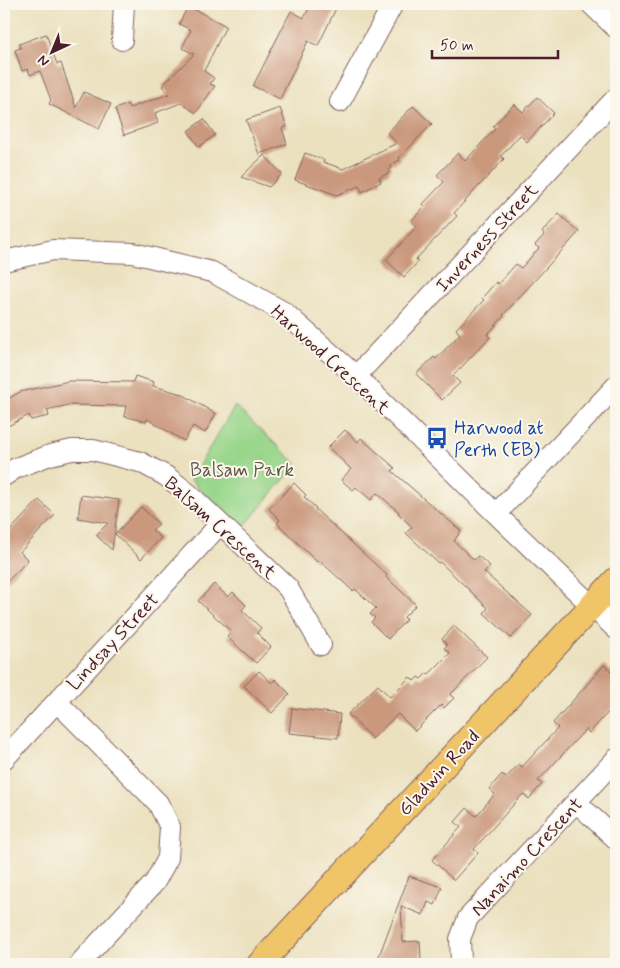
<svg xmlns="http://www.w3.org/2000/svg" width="620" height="968" font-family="Mynerve,sans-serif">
<rect width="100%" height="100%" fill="#fbf7ec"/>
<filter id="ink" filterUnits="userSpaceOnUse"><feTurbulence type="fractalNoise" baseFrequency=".02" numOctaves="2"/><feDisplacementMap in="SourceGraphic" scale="10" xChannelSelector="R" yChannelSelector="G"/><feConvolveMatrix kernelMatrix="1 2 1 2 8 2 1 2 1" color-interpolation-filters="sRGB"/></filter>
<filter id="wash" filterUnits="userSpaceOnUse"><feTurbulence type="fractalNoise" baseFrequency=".0096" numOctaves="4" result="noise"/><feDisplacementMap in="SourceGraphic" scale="20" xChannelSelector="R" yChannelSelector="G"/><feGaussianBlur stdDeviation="1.12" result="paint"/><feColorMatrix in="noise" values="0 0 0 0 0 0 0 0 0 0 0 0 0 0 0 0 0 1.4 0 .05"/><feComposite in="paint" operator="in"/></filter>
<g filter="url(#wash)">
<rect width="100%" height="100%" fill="#ebe1bf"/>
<path fill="#98d68b" stroke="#717a5b" d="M235,406L297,464L242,529L190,480Z"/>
<g id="blocks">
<path fill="#ca987d" d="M311,4H338L318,46L308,41L280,99L253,86L291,11L304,18Z
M188,6L226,26L204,71L214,78L210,84L215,86L196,113L181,103L155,113L158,123L124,135L115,109L128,104L129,108L169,94L162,86L194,54L182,48L191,30L179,24Z
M46,34L57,64L61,63L76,108L84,92L111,104L99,129L49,104L51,100L40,71L30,75L28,69L22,71L15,50L21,48L19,44Z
M537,97L554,113L527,142L520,135L501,156L504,159L454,213L457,216L416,259L418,262L404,277L386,260L417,226L411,221L425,206L423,204L444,182L437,175L458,153L465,161L495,129L493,126L514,104L523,112Z
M413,106L432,124L399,158L400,160L390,165L392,168L389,170L390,172L379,178L381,182L362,192L359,186L337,195L295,180L305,153L324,160L323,162L343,169L397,143L387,133Z
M280,108L287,127L282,128L287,144L259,154L246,120Z
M204,119L215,135L199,147L188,131Z
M264,155L282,174L269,187L241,177Z
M559,214L579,232L503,315L504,316L487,335L490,337L453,376L460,383L442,400L416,374L434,357L436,359L460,334L456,329L484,300L482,298L496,282L498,284L516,264L521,268L539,248L535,245L544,235L542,232Z
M135,376L154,382L153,386L182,394L216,414L205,433L193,426L184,441L147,419L146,422L124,416L126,406L69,405L47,410L49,416L31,420L29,415L4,428V401L20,392L69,381L133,382Z
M345,430L358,442L361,438L395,468L392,471L461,531L454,541L474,560L478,556L490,566L484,572L532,615L511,638L484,613L488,608L440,562L438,563L406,533L412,527L398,513L399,512L377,493L371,500L356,487L353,490L341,480L351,469L328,447Z
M294,483L306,495L304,497L316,508L315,509L387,575L386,577L416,605L404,617L406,620L388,639L371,622L375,618L370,614L376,608L355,589L353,591L319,560L317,562L277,523L280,520L269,509Z
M81,495L119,500L112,550L96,535L108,523L78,518Z
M39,500L55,515L20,552L28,560L4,585V537Z
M141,507L159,524L152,530L161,538L141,559L115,534Z
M214,584L228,597L233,592L246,605L242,610L261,628L257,633L271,647L256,663L227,637L232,632L198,601Z
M454,626L487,657L450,695L454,698L444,708L441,705L415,731L398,714L372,739L348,714L378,685L390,697L410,677L414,681L418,677L421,679L427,673L429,674L450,653L444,648L447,645L442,639Z
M604,665L616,676V704L589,733L586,729L538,781L542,784L529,799L523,794L474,849L478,853L454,880L432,860L461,827L455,822L467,808L476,816L495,794L489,789L502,774L506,778L519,764L522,767L558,728L553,723Z
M259,671L272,683L275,679L290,694L272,713L244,686Z
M292,708L340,714L338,738L289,733Z
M409,876L442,887L435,905L428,902L423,915L401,906L403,942L420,941L421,961L376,964Z"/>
</g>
</g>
<g filter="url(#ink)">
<use href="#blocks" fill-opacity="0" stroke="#82635f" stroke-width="1"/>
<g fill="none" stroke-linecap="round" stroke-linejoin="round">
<g stroke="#82635f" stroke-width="22">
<path id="minor" d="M591,4L616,28
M122,40L124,4
M340,102L393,4
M4,261L53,250L133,253L212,272L284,312L356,376L496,514L616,629
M356,376L616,98
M4,476L16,468L50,455L72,450H93L140,462L166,476L189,494L288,588L321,645
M496,514L616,386
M57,702L158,803L170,827L168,858L155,882L79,964
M4,759L220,524
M576,802L616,839
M461,964L460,939L468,918L616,759"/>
</g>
<g stroke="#82635f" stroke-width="27">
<path id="major" d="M260,964L616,580"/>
</g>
<use href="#minor" stroke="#fff" stroke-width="20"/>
<use href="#major" stroke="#f0c469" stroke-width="25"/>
</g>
</g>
<defs>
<g id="bus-bare" transform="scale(1.725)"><path d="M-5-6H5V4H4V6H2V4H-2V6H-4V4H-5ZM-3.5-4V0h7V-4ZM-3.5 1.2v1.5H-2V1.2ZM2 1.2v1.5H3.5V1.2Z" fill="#1a4fb4" stroke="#fbf7ec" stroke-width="2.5" paint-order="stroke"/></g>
</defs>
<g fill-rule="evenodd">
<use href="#bus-bare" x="437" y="438"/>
</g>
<g text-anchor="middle" stroke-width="4" stroke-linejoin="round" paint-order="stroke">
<g font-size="19" fill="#4a1f2b" stroke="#fbf7ec">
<text transform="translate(486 237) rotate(-47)" y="7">Inverness Street</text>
<text transform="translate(331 359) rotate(42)" y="7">Harwood Crescent</text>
<text transform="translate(221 527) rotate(42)" y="7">Balsam Crescent</text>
<text transform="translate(112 641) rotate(-47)" y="7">Lindsay Street</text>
<text transform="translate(438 772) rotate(-47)" y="7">Gladwin Road</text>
<text transform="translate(526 856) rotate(-47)" y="7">Nanaimo Crescent</text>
</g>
<g font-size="19" fill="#164399" stroke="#fbf7ec" text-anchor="start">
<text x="454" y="434">Harwood at<tspan x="454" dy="22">Perth (EB)</tspan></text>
</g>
<g font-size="19" fill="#615648" stroke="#fbf7ec">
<text x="242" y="476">Balsam Park</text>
</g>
</g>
<rect width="620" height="968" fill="none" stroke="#fbf7ec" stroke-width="20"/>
<g transform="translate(52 52) rotate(224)" stroke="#fbf7ec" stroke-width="4" paint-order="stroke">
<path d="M0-4L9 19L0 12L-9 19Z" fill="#4a1f2b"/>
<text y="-8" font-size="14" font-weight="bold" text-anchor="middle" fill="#4a1f2b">N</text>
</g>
<path d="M432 50v8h126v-8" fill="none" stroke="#4a1f2b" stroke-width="2.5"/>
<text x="440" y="50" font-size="15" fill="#4a1f2b" stroke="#fbf7ec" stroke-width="4" paint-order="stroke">50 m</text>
</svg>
